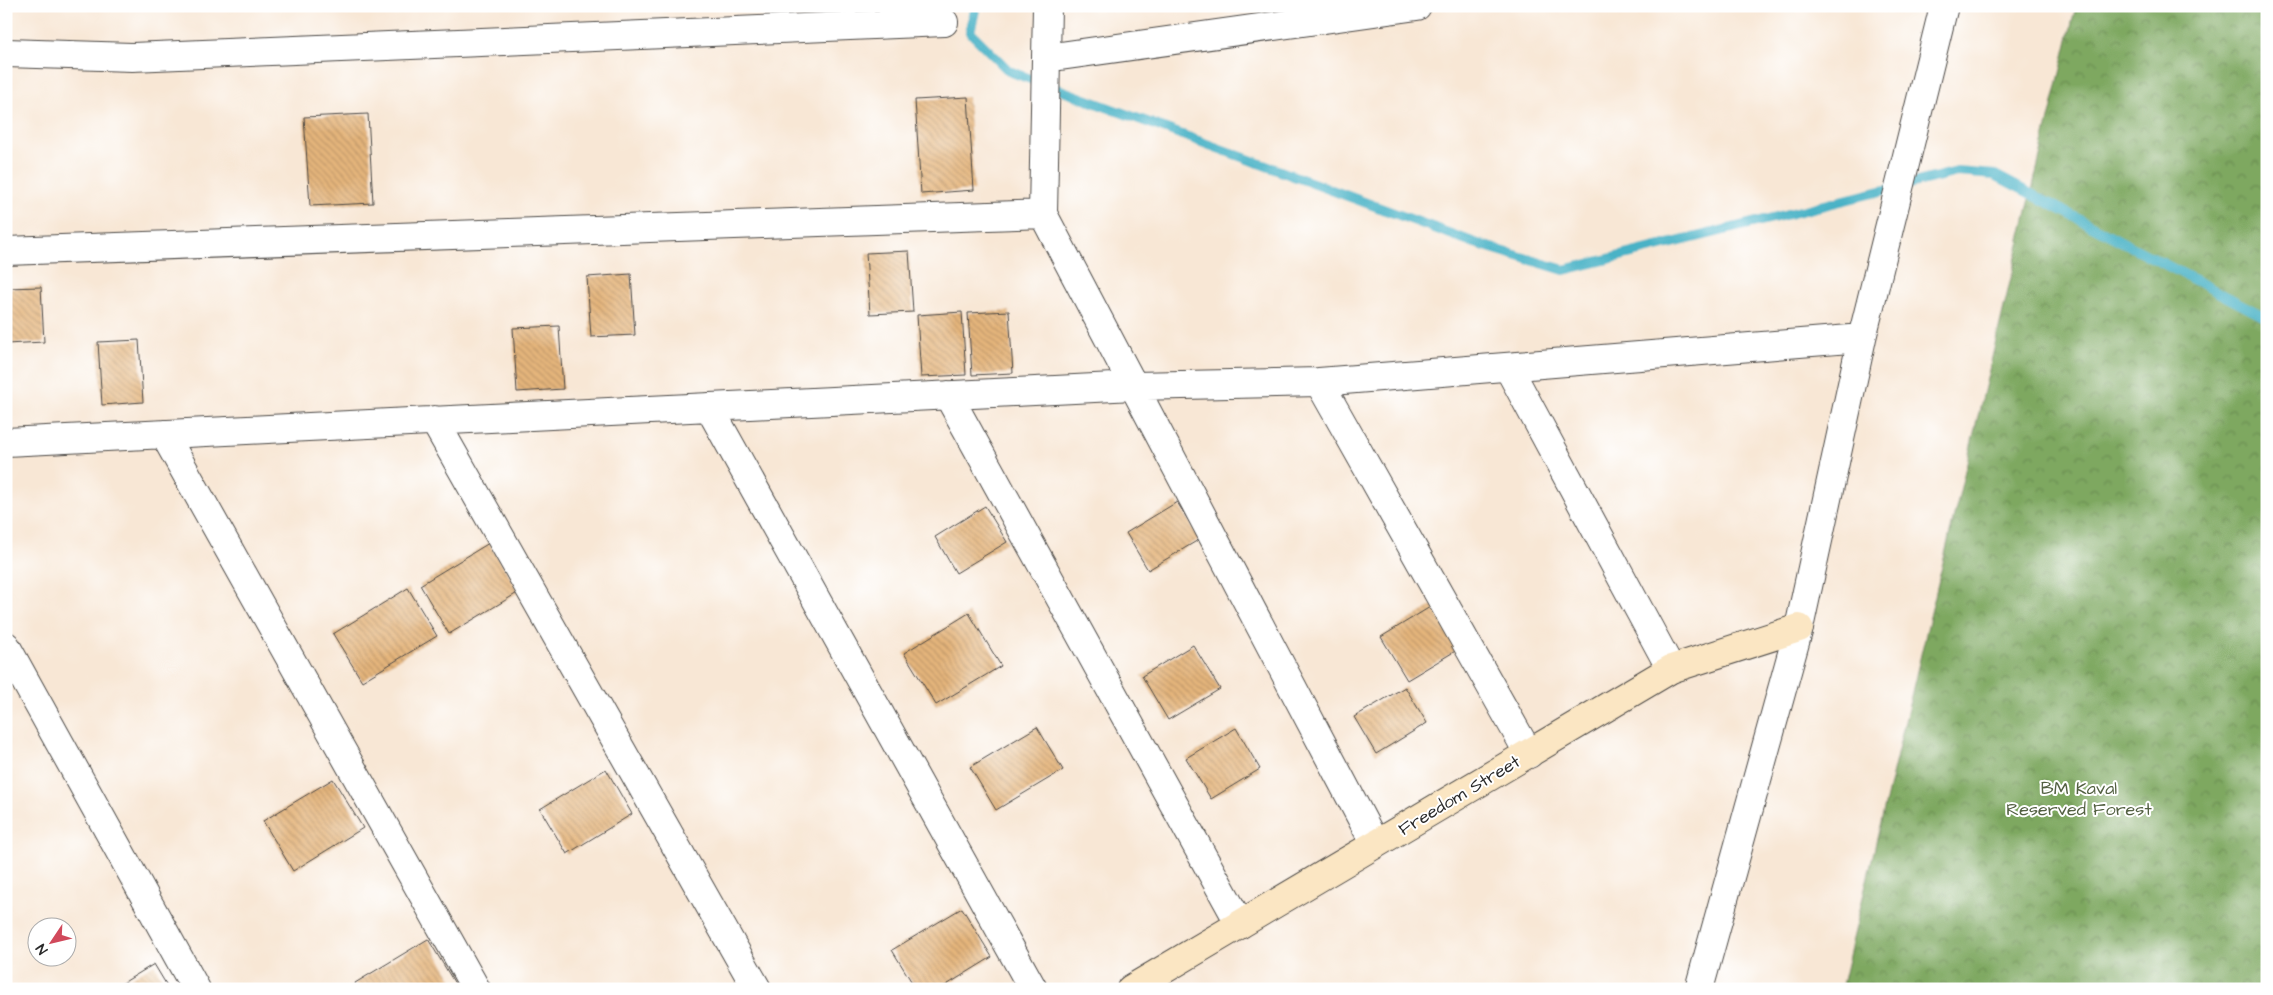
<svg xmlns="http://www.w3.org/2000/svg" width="2273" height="995" font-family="'Architects Daughter',sans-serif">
<defs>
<pattern id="forest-crowns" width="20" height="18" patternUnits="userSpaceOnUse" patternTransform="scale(1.25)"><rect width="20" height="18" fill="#7ea860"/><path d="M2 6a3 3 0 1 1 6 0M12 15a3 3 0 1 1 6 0" fill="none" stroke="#67894f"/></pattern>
<pattern id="building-back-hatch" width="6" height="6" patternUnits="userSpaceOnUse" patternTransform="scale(1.25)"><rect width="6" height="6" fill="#e5b57c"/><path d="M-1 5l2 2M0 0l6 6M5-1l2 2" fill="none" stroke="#ba9366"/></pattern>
</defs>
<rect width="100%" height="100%" fill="#fff"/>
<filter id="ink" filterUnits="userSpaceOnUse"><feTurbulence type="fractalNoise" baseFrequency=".02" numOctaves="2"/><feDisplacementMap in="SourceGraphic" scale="10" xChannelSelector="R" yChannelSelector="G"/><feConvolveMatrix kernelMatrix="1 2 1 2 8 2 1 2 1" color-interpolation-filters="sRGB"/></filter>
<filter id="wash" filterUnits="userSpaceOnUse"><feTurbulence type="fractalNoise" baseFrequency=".0096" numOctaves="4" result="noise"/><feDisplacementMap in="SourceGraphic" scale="20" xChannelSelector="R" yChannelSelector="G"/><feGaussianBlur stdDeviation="1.12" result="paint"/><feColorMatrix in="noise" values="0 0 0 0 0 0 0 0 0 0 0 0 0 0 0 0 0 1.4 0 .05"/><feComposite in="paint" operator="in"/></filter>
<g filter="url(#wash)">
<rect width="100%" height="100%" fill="#f8e7d5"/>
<path fill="url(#forest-crowns)" stroke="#546a46" d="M2076,6H2267V989H1841Z"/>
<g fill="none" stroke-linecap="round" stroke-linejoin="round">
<path stroke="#48b2c6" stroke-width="10" d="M976,6L970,32L1009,71L1475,243L1564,270L1957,172L1995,175L2267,318"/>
</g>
<g id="blocks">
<path fill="url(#building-back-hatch)" d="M968,97L974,190L921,194L915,100Z
M368,114L373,203L310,206L304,117Z
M909,251L913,312L870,314L866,253Z
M631,274L635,335L591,337L587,277Z
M41,287L44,342L6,344V288Z
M1009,311L1013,373L972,375L968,313Z
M962,312L966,375L921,377L917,315Z
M559,326L563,389L517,392L513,328Z
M139,340L143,402L102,405L98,342Z
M1177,502L1200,539L1148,570L1126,533Z
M985,506L1007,542L956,573L935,537Z
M489,543L519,592L449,634L420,585Z
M408,588L437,636L362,681L333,634Z
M1435,604L1462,647L1407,680L1381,637Z
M969,613L1001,666L936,705L904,653Z
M1193,645L1220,689L1168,720L1142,676Z
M1405,687L1427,723L1376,754L1354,717Z
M1037,727L1063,770L996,810L970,767Z
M1236,728L1260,769L1211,799L1186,758Z
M606,769L632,814L567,854L540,809Z
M333,779L363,828L293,871L263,821Z
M962,908L992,957L940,989H916L892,950Z
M428,939L457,987L454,989H358L355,983Z
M154,964L169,989H113Z"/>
</g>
</g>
<g filter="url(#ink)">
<use href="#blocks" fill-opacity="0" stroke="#4a4744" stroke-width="1"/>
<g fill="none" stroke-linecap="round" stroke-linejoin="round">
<g stroke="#4a4744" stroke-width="30">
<path id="street" d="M6,53L132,57L944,22
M1046,58L1417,6
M1043,214L1047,6
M6,251L1043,214L1375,844
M1862,338L1944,6
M1508,367L1671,669
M1319,382L1862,338L1799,628L1699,989
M948,395L1240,924
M709,407L1033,989
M434,420L757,989
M164,434L476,989
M6,442L1134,386L1319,382L1529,754
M6,646L196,989"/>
</g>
<g stroke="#4a4744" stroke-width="30">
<path id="secondary" d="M1131,989L1671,669L1799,628"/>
</g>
<use href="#street" stroke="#fff" stroke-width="28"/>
<use href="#secondary" stroke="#fbe6c3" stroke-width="28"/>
</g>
</g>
<g text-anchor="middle" stroke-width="4" stroke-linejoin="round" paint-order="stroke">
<g font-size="18" fill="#536042" stroke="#fff">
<text x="2079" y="794">BM Kaval<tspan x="2079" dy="21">Reserved Forest</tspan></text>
</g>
<g font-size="18" fill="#2b2b2b" stroke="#fff">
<text transform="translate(1459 795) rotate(-31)" y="6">Freedom Street</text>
</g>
</g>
<rect width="2273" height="995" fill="none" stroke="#fff" stroke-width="25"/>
<g transform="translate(52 942) rotate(235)"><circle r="24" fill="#ffffff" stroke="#aaaaaa"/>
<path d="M0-4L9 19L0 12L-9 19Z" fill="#d1495b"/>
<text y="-8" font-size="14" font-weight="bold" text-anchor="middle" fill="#2b2b2b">N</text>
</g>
</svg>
